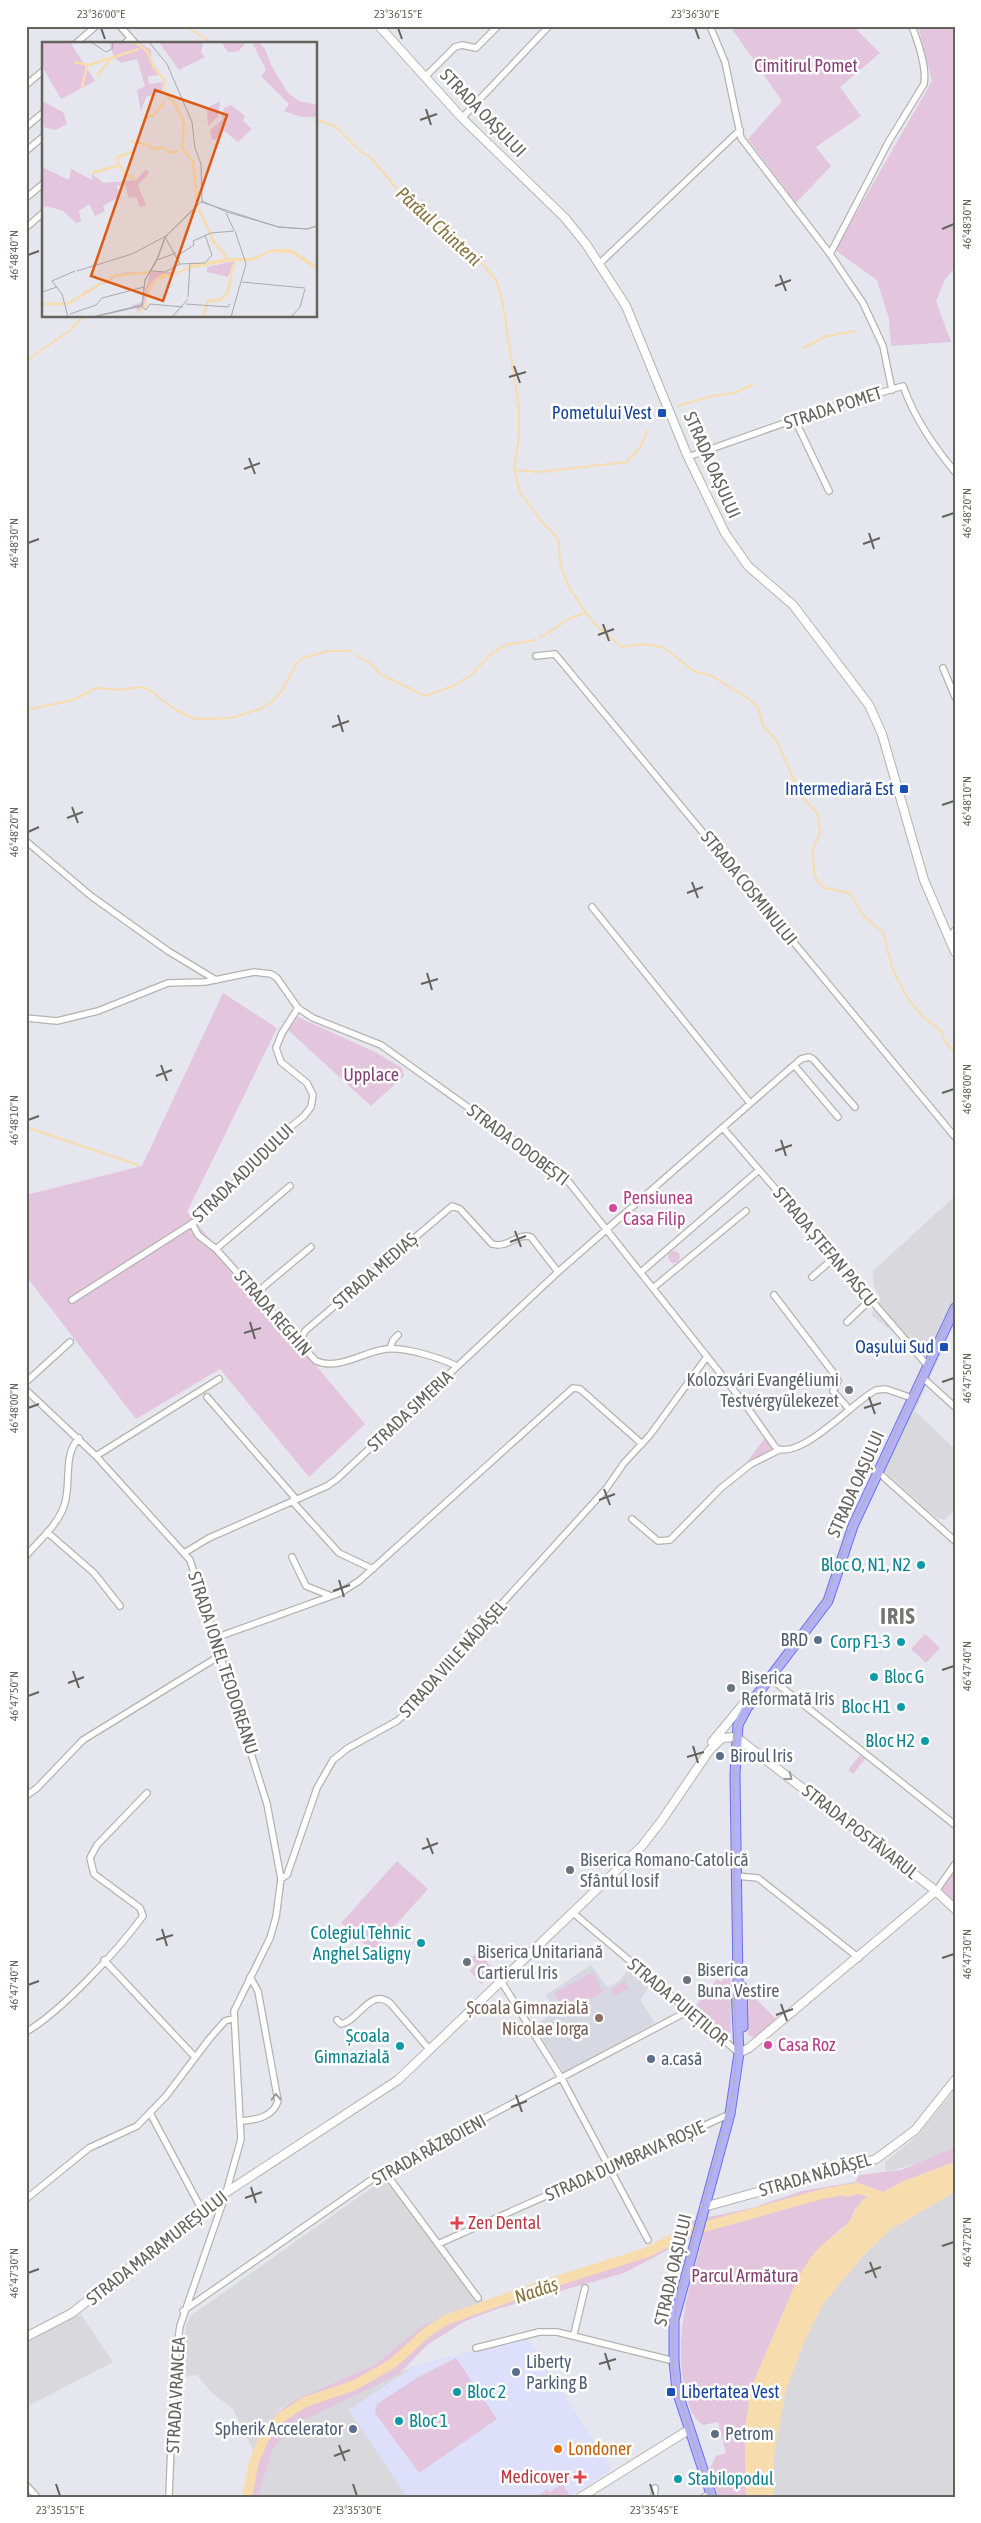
<svg xmlns="http://www.w3.org/2000/svg" width="981" height="2523" font-family="'Asap Condensed',sans-serif">
<rect width="100%" height="100%" fill="#e6e6ee"/>
<path fill="#dedffb" d="M527,2337L612,2469L569,2497H407L349,2410L416,2365Z"/>
<path fill="#d8d8dd" d="M955,1196V1321L915,1411L955,1449V1509L945,1520L935,1517L884,1471L912,1411L926,1358L871,1315L880,1298L874,1286L873,1271Z
M955,2089V2147L918,2163L886,2172L885,2162L918,2135Z
M387,2177L434,2245L484,2302L436,2320L376,2364L293,2401L281,2408L262,2430L254,2452L233,2409L211,2392L197,2375L184,2376L183,2348L186,2325L192,2315Z
M955,2192V2497H774V2455L785,2393L804,2342L823,2304L862,2257L891,2229Z
M81,2314L113,2362L26,2407V2343Z
M416,2365L349,2410L407,2497H258L273,2449L294,2425Z"/>
<path fill="#d7d8e1" d="M591,1965L607,1987L619,1981L631,1966L651,1984L640,2000L655,2023L564,2073L534,2025L556,2012L546,1995Z"/>
<path fill="#e3c5dd" d="M730,26H853L880,53L840,87L861,116L816,147L831,166L796,203L748,139L782,101Z
M918,26H955V268L945,279L936,301L951,342L891,346L889,319L877,280L835,250L932,81Z
M223,993L277,1028L187,1212L365,1424L309,1477L220,1369L136,1419L26,1276V1195L142,1166Z
M298,1017L375,1052L402,1068L404,1076L371,1106L288,1030Z
M668 1257a6 6 0 1 1 12 0a6 6 0 1 1-12 0Z
M765,1438L773,1449L747,1462Z
M925,1634L940,1648L926,1663L911,1649Z
M860,1755L865,1759L853,1774L848,1770Z
M397,1861L428,1889L372,1951L341,1923Z
M955,1864V1909L937,1889Z
M478,1952L496,1972L481,1984L470,1971L476,1964L471,1958Z
M730,1971L731,2032L725,2035L693,2009L717,1979L721,1982Z
M593,1972L603,1992L565,2013L554,1993Z
M625,1981L628,1989L614,1996L611,1989Z
M746,1989L776,2019L755,2038L748,2035Z
M955,2147V2162L904,2181L883,2192L855,2182L851,2196L858,2194L869,2197L855,2209L850,2221L817,2250L798,2278L751,2388L745,2429L746,2497H719L710,2468L716,2456L726,2453L718,2422L703,2425C691,2417 688,2404 685,2390C676,2349 683,2312 693,2272C697,2259 702,2245 704,2231L624,2273L500,2308L465,2321L427,2345L399,2374L294,2425L273,2449L258,2497H244C253,2456 255,2425 293,2401L376,2364L424,2325L484,2302L642,2252L694,2220L752,2208L802,2191L855,2182L859,2175L901,2170Z
M456,2358L497,2419L419,2473L375,2413L377,2404L417,2378Z
M562,2484L569,2494L565,2497H537L547,2489L550,2492Z"/>
<path fill="#f7dcad" d="M955,2162V2192L891,2229L862,2257L823,2304L804,2342L785,2393L774,2455V2497H746L745,2429L751,2388L798,2278C804,2268 810,2257 818,2249C828,2239 843,2231 851,2219C857,2210 858,2201 869,2196L858,2194L844,2198L855,2182L883,2192L904,2181Z"/>
<g fill="none" stroke-linecap="round" stroke-linejoin="round">
<path stroke="#f7dcad" stroke-width="2" d="M185,26L214,44
M316,119L336,127L360,151L371,158L404,197L418,203L449,237L463,245L480,261L496,280L502,299L519,408V438L514,467L520,492L542,522L556,536L559,542L560,564L569,587L584,610L595,624L622,647L643,644L663,647L694,671L712,676L746,697L757,706L764,727L776,740L802,797L818,814L820,832L813,850L814,871L817,881L825,888L850,893L864,916L883,932L893,970L907,997L922,1016L942,1032L945,1042L955,1053
M803,348L827,336L855,331
M26,361L69,331L84,316
M678,406L712,396L734,393L752,385
M515,470L540,472L627,462L641,446L648,430
M540,638L570,618L585,613
M356,655L370,663L380,674L425,696L453,686L470,676L490,655L505,645L535,640
M26,710L73,700L96,688L121,690L140,687L148,689L176,710L195,719L231,718L260,709L272,702L281,692L297,663L303,658L328,651H350
M26,1127L138,1165"/>
<path stroke="#f7dcad" stroke-width="10" d="M247,2497L254,2462L263,2440L280,2418L305,2402L355,2385L393,2363L426,2333L446,2320L535,2288L648,2252L686,2232L822,2194L856,2188L863,2190"/>
<g stroke="#b4b3ae" stroke-width="8">
<path id="street" d="M120,26L136,44
M710,26L725,62L741,138L830,254L863,303L883,346L892,390
M75,44L96,26
M124,44L131,38
M425,77L455,47L462,45L476,48L498,26
M26,85L44,70
M462,118L549,26
M26,127L44,112
M26,151L44,136
M26,198L44,183
M27,227L44,212
M830,254L889,141L924,84C927,67 918,42 912,26
M599,264L740,130
M795,420L829,491
M688,457L813,413L903,386C915,419 933,445 955,472
M536,656L555,654L955,1137
M943,668L955,697
M26,841L91,896L168,951L216,980
M592,907L750,1103
M949,938L955,930
M26,1018L57,1021L98,1011L168,983L205,982L254,972L271,974L277,978L298,1008L313,1018L381,1045L564,1176L747,1407L776,1448C801,1461 854,1401 876,1390L886,1389L912,1398
M794,1065L838,1117
M723,1128L927,1365
M192,1223L198,1235L216,1249L291,1333L301,1339L303,1347L316,1361C339,1371 364,1351 387,1349C406,1347 440,1358 457,1366
M216,1249L290,1186
M641,1272L759,1170
M812,1277L835,1257
M653,1288L746,1211
M256,1293L311,1247
M774,1295L835,1375L838,1381L833,1391L849,1409
M72,1300L199,1219L282,1134L304,1116L311,1107L313,1095L307,1083L281,1062L276,1048L282,1033L298,1008
M847,1322L871,1299
M301,1339L305,1331L452,1206L460,1209L492,1244C508,1249 518,1232 531,1237L558,1272
M390,1349L393,1340L398,1335
M922,1377L955,1407
M26,1382L70,1342
M26,1390L96,1456L190,1560L267,1804L281,1879L276,1917L270,1938L234,2011L241,2139L226,2193L180,2326L174,2368L169,2497
M207,1397L296,1499
M96,1456L219,1379
M878,1472L955,1541
M292,1501L339,1553L373,1569
M632,1519L658,1541L670,1540L721,1488L751,1464L779,1450
M47,1532L94,1573L120,1606
M184,1553L209,1538L327,1486L337,1479L558,1272L801,1059L809,1057L813,1059L855,1107
M26,1556C39,1540 57,1526 64,1506C72,1485 62,1455 79,1438
M292,1557L306,1586L331,1596
M215,1638L340,1593L359,1581L573,1388L580,1389L642,1444
M770,1678L955,1825
M26,1796L37,1788L83,1740L221,1655
M736,1876L758,1878L859,1958
M281,1879L287,1875L317,1788L333,1760L348,1748L397,1721L419,1702L458,1652L606,1489L624,1463L650,1435L706,1358
M936,1891L955,1864
M572,1912L739,2053
M104,1960L195,2057
M501,1981L562,2079L648,2240
M337,2020L341,2024C358,2022 370,1987 390,2003L430,2050
M26,2032C62,2011 118,1950 143,1916L140,1908L94,1874L90,1858L97,1845L147,1793
M150,2113L202,2210
M241,2121C256,2120 273,2117 278,2101L258,1991L250,1977
M384,2171L478,2298
M26,2199L89,2148L137,2126L166,2096L210,2038L225,2021L234,2018
M438,2244L730,2114
M183,2311L384,2171L688,2011
M574,2334L585,2288
M476,2348L539,2332H557L674,2361
M26,2485L37,2497
M654,2497L655,2488
M704,2497L711,2493"/>
</g>
<g stroke="#b5b4ae" stroke-width="10">
<path id="secondary" d="M379,26L462,118L565,218L586,244L626,306L688,457L725,533L748,566L793,605L869,705L882,734L924,880L955,952
M712,1742L745,1702L755,1696
M739,2053L749,2048L936,1891
M704,2207L876,2159L915,2130L955,2080
M26,2337L72,2313L216,2199L398,2080L642,1846L662,1820L709,1751L722,1738L736,1737L936,1891L955,1909
M581,2497L690,2429"/>
</g>
<g stroke="#6873e5" stroke-width="11">
<path id="primary" d="M738,1984L742,1987L743,2027
M712,2497L677,2391L674,2361V2320L730,2114L739,2053L736,1988L738,1984L735,1774L738,1725L747,1708L828,1601L853,1526L955,1308"/>
</g>
<use href="#street" stroke="#fff" stroke-width="5.5"/>
<use href="#secondary" stroke="#fff" stroke-width="8"/>
<use href="#primary" stroke="#b4b1f8" stroke-width="9"/>
<path stroke="#b1b0af" stroke-width="1" d="M711,2497L679,2398L673,2369V2329L679,2292L731,2103C740,2058 734,2022 734,1977C734,1902 734,1827 734,1752L735,1731L743,1712L826,1601L846,1540L955,1302"/>
</g>
<defs><path id="oneway-chevron" d="M-2-3.5L2.5 0L-2 3.5" fill="none" stroke-width="1.6" stroke-linecap="round" stroke-linejoin="round" transform="scale(1.25)"/></defs>
<g stroke="#9b9a96">
<use href="#oneway-chevron" transform="translate(789 1777) rotate(38)"/>
<use href="#oneway-chevron" transform="translate(276 2097) rotate(-92)"/>
</g>
<path fill="none" stroke="#65635d" stroke-width="2" d="M101,28L105,39M398,28L402,39M695,28L699,39M426,109L431,125M420,120L437,114M942,229L954,224M28,255L39,251M780,275L786,291M775,286L791,280M514,366L520,383M509,377L526,372M249,458L255,474M244,469L260,463M942,517L954,513M869,533L874,549M28,543L39,539M863,544L880,538M603,624L609,641M598,635L614,629M338,715L343,732M332,727L349,721M942,805L954,801M72,807L78,823M67,818L83,812M28,832L39,827M692,882L698,898M687,893L703,887M427,973L432,990M421,984L438,979M161,1065L167,1081M156,1076L172,1070M942,1093L954,1089M28,1120L39,1116M781,1140L786,1156M775,1151L792,1145M515,1231L521,1247M510,1242L526,1236M250,1322L255,1339M244,1333L261,1328M942,1382L954,1378M869,1397L875,1414M28,1408L39,1404M864,1408L881,1403M604,1489L610,1505M599,1500L615,1494M339,1580L344,1597M333,1591L350,1585M942,1670L954,1666M73,1671L79,1688M68,1683L84,1677M28,1696L39,1692M693,1746L698,1763M687,1757L704,1752M427,1838L433,1854M422,1849L438,1843M162,1929L167,1946M156,1940L173,1935M942,1958L954,1954M28,1985L39,1981M781,2004L787,2021M776,2015L793,2009M516,2095L522,2112M511,2107L527,2101M251,2187L256,2203M245,2198L262,2192M942,2246L954,2242M870,2262L876,2278M28,2273L39,2269M865,2273L881,2267M605,2353L610,2370M599,2364L616,2359M339,2445L345,2461M334,2456L350,2450M56,2484L60,2496M353,2484L357,2496M650,2484L654,2496"/>
<g fill="#1a4fb4" stroke="#fff" stroke-width="2">
<rect x="657" y="408" width="10" height="10" rx="2.5"/>
<rect x="899" y="784" width="10" height="10" rx="2.5"/>
<rect x="939" y="1342" width="10" height="10" rx="2.5"/>
<rect x="666" y="2387" width="10" height="10" rx="2.5"/>
</g>
<g fill="#d1479c" stroke="#fff" stroke-width="2">
<circle cx="613" cy="1208" r="5"/>
<circle cx="768" cy="2045" r="5"/>
</g>
<g fill="#6b7280" stroke="#fff" stroke-width="2">
<circle cx="849" cy="1390" r="5"/>
<circle cx="731" cy="1688" r="5"/>
<circle cx="570" cy="1870" r="5"/>
<circle cx="467" cy="1962" r="5"/>
<circle cx="687" cy="1980" r="5"/>
</g>
<g fill="#0f9aa8" stroke="#fff" stroke-width="2">
<circle cx="921" cy="1565" r="5"/>
<circle cx="901" cy="1642" r="5"/>
<circle cx="874" cy="1677" r="5"/>
<circle cx="901" cy="1707" r="5"/>
<circle cx="925" cy="1741" r="5"/>
<circle cx="421" cy="1943" r="5"/>
<circle cx="400" cy="2046" r="5"/>
<circle cx="457" cy="2392" r="5"/>
<circle cx="399" cy="2421" r="5"/>
<circle cx="678" cy="2479" r="5"/>
</g>
<g fill="#5c6f8a" stroke="#fff" stroke-width="2">
<circle cx="818" cy="1640" r="5"/>
<circle cx="720" cy="1756" r="5"/>
<circle cx="651" cy="2059" r="5"/>
<circle cx="516" cy="2372" r="5"/>
<circle cx="353" cy="2429" r="5"/>
<circle cx="715" cy="2434" r="5"/>
</g>
<circle fill="#8d6e63" stroke="#fff" stroke-width="2" cx="599" cy="2018" r="5"/>
<g fill="#e0444e" stroke="#fff" stroke-width="2">
<path d="M454.5 2215.5h5v5h5v5h-5v5h-5v-5h-5v-5h5z"/>
<path d="M577.5 2469.5h5v5h5v5h-5v5h-5v-5h-5v-5h5z"/>
</g>
<circle fill="#e8710a" stroke="#fff" stroke-width="2" cx="558" cy="2449" r="5"/>
<g text-anchor="middle" stroke-width="5" stroke-linejoin="round" paint-order="stroke">
<g font-size="18" fill="#833e72" stroke="#fff">
<text x="806" y="72">Cimitirul Pomet</text>
<text x="371" y="1081">Upplace</text>
<text x="745" y="2282">Parcul Armătura</text>
</g>
<g font-size="18" fill="#65635d" stroke="#fff">
<text transform="translate(483 113) rotate(46)" y="6">STRADA OAȘULUI</text>
<text transform="translate(833 408) rotate(-18)" y="6">STRADA POMET</text>
<text transform="translate(712 465) rotate(66)" y="6">STRADA OAȘULUI</text>
<text transform="translate(749 888) rotate(51)" y="6">STRADA COSMINULUI</text>
<text transform="translate(518 1145) rotate(37)" y="6">STRADA ODOBEȘTI</text>
<text transform="translate(243 1173) rotate(-44)" y="6">STRADA ADJUDULUI</text>
<text transform="translate(825 1247) rotate(50)" y="6">STRADA ȘTEFAN PASCU</text>
<text transform="translate(375 1271) rotate(-41)" y="6">STRADA MEDIAȘ</text>
<text transform="translate(273 1313) rotate(49)" y="6">STRADA REGHIN</text>
<text transform="translate(410 1411) rotate(-43)" y="6">STRADA SIMERIA</text>
<text transform="translate(856 1484) rotate(-66)" y="6">STRADA OAȘULUI</text>
<text transform="translate(453 1659) rotate(-48)" y="6">STRADA VIILE NĂDĂȘEL</text>
<text transform="translate(223 1663) rotate(72)" y="6">STRADA IONEL TEODOREANU</text>
<text transform="translate(860 1832) rotate(38)" y="6">STRADA POSTĂVARUL</text>
<text transform="translate(678 2002) rotate(40)" y="6">STRADA PUIEȚILOR</text>
<text transform="translate(429 2150) rotate(-29)" y="6">STRADA RĂZBOIENI</text>
<text transform="translate(625 2161) rotate(-24)" y="6">STRADA DUMBRAVA ROȘIE</text>
<text transform="translate(815 2175) rotate(-16)" y="6">STRADA NĂDĂȘEL</text>
<text transform="translate(157 2248) rotate(-38)" y="6">STRADA MARAMUREȘULUI</text>
<text transform="translate(673 2270) rotate(-77)" y="6">STRADA OAȘULUI</text>
<text transform="translate(176 2395) rotate(-87)" y="6">STRADA VRANCEA</text>
</g>
<g font-size="18" fill="#164399" stroke="#fff" text-anchor="end">
<text x="652" y="419">Pometului Vest</text>
<text x="894" y="795">Intermediară Est</text>
<text x="934" y="1353">Oașului Sud</text>
<text x="681" y="2398" text-anchor="start">Libertatea Vest</text>
</g>
<g font-size="18" fill="#b23c85" stroke="#fff" text-anchor="start">
<text x="623" y="1204">Pensiunea<tspan x="623" dy="21">Casa Filip</tspan></text>
<text x="778" y="2051">Casa Roz</text>
</g>
<g font-size="18" fill="#5b616d" stroke="#fff" text-anchor="start">
<text x="839" y="1386" text-anchor="end">Kolozsvári Evangéliumi<tspan x="839" dy="21">Testvérgyülekezet</tspan></text>
<text x="741" y="1684">Biserica<tspan x="741" dy="21">Reformată Iris</tspan></text>
<text x="580" y="1866">Biserica Romano-Catolică<tspan x="580" dy="21">Sfântul Iosif</tspan></text>
<text x="477" y="1958">Biserica Unitariană<tspan x="477" dy="21">Cartierul Iris</tspan></text>
<text x="697" y="1976">Biserica<tspan x="697" dy="21">Buna Vestire</tspan></text>
</g>
<g font-size="18" fill="#0d838f" stroke="#fff" text-anchor="end">
<text x="911" y="1571">Bloc O, N1, N2</text>
<text x="891" y="1648">Corp F1-3</text>
<text x="884" y="1683" text-anchor="start">Bloc G</text>
<text x="891" y="1713">Bloc H1</text>
<text x="915" y="1747">Bloc H2</text>
<text x="411" y="1939">Colegiul Tehnic<tspan x="411" dy="21">Anghel Saligny</tspan></text>
<text x="390" y="2042">Școala<tspan x="390" dy="21">Gimnazială</tspan></text>
<text x="467" y="2398" text-anchor="start">Bloc 2</text>
<text x="409" y="2427" text-anchor="start">Bloc 1</text>
<text x="688" y="2485" text-anchor="start">Stabilopodul</text>
</g>
<g font-size="18" fill="#4e5e75" stroke="#fff" text-anchor="start">
<text x="808" y="1646" text-anchor="end">BRD</text>
<text x="730" y="1762">Biroul Iris</text>
<text x="661" y="2065">a.casă</text>
<text x="526" y="2368">Liberty<tspan x="526" dy="21">Parking B</tspan></text>
<text x="343" y="2435" text-anchor="end">Spherik Accelerator</text>
<text x="725" y="2440">Petrom</text>
</g>
<g font-size="18" fill="#785e54" stroke="#fff" text-anchor="end">
<text x="589" y="2014">Școala Gimnazială<tspan x="589" dy="21">Nicolae Iorga</tspan></text>
</g>
<g font-size="18" fill="#be3a42" stroke="#fff" text-anchor="start">
<text x="468" y="2229">Zen Dental</text>
<text x="569" y="2483" text-anchor="end">Medicover</text>
</g>
<g font-size="18" fill="#c56008" stroke="#fff" text-anchor="start">
<text x="568" y="2455">Londoner</text>
</g>
<g font-size="19" font-style="italic" fill="#87723e" stroke="#fff">
<text transform="translate(439 226) rotate(42)" y="7">Pârâul Chinteni</text>
<text transform="translate(536 2290) rotate(-19)" y="7">Nadăș</text>
</g>
<g font-size="22" font-weight="bold" letter-spacing="1" fill="#76746e" stroke="#fff">
<text x="898" y="1624">IRIS</text>
</g>
</g>
<g transform="translate(42 42)">
<rect width="275" height="275" fill="#e6e6ee"/>
<path d="M0,0H28L53,39L19,57L0,24ZM67,0H97L109,8V18L119,33L106,34L107,42L121,40L120,49L104,55L99,70L95,48L103,44L95,17L79,21L72,15ZM117,0H161L159,10L163,15L137,28ZM179,0H204L197,9L190,10H186ZM210,0H217L223,7L229,23L246,51L257,59L275,63V75H259L242,69L247,62L219,34L224,28ZM0,59L21,70L25,82L13,88L2,85ZM178,59L176,75L166,84L165,66ZM189,63L203,74L201,79L210,87L196,100L181,88L174,98L170,97L168,88L180,78L182,66ZM0,125L27,138L29,127L50,138V132L61,141L94,138L104,127L107,131L96,143L104,163L98,165L94,155L87,156L82,142L74,144L78,151L75,156L61,164L63,169L53,174L47,162L37,169L39,180L34,181L20,168L2,164ZM192,219L186,235L165,230V225ZM86,230H134L114,236L106,246L102,264L92,272L96,268L89,264L100,260L108,231L73,235L66,241L56,243L51,248L25,263H0L25,261L57,241L67,239L73,233Z" fill="#e3c5dd"/>
<path d="M231,207H249L275,224V228L249,211L229,210L210,219H188L147,227L115,239L108,249L104,266L89,275L102,264L107,244L121,231L130,232L148,223L186,216H210Z" fill="#f7dcad"/>
<path fill="none" stroke="#f7dcad" stroke-width="2.5" d="M93,0L105,9L112,26L122,37L123,52L132,60L142,80L140,106L151,120L155,161M32,20L47,23M47,23L97,7M55,34L68,18M40,45L45,24M101,77L112,73L123,59M88,99L106,103L111,107L122,105M123,106L127,111L136,109M74,116L90,110M74,117L82,131L94,138M50,131L78,123M156,165L172,200L186,217M0,262H25L72,234L109,230M161,275L166,259L178,258L185,252L193,218"/>
<path fill="none" stroke="#aaaaab" stroke-width="1" d="M49,0L64,10L70,7L71,0M107,0L125,22L150,80L153,106L159,122L160,159M160,159L185,170M185,170L237,185L265,187L275,184M184,171L192,188M123,195L138,222M135,214L152,203L151,199L169,191L192,189M116,215L124,194L160,159M115,218L134,211M35,229L90,212L126,193M109,229L123,230L138,222L163,221L170,213L163,193M200,240L263,246M0,250L15,245M146,255L148,221M144,262L186,265L188,262M99,264L104,268L108,262L141,265M28,272L54,263L60,256L102,245M26,275L20,252L10,239L33,229M50,275L100,263L103,238L114,220L123,195L159,160L236,185L265,187L275,184M51,275L100,264L103,238L117,213M130,275L146,257M189,275L204,222L193,189M249,275L258,265L263,247"/>
<path fill="#db5a14" fill-opacity="0.15" stroke="#db5a14" stroke-width="2.5" d="M113,48L185,73L121,259L49,234Z"/>
<rect width="275" height="275" fill="none" stroke="#65635d" stroke-width="2.5"/>
</g>
<rect width="981" height="2523" fill="none" stroke="#ffffff" stroke-width="55"/>
<rect x="28" y="28" width="926" height="2468" fill="none" stroke="#65635d" stroke-width="2"/>
<g font-size="12" text-anchor="middle" fill="#65635d">
<text x="101" y="18">23°36'00"E</text>
<text x="398" y="18">23°36'15"E</text>
<text x="695" y="18">23°36'30"E</text>
<text transform="translate(967 224) rotate(-90)" y="4">46°48'30"N</text>
<text transform="translate(14 255) rotate(-90)" y="4">46°48'40"N</text>
<text transform="translate(967 513) rotate(-90)" y="4">46°48'20"N</text>
<text transform="translate(14 543) rotate(-90)" y="4">46°48'30"N</text>
<text transform="translate(967 801) rotate(-90)" y="4">46°48'10"N</text>
<text transform="translate(14 832) rotate(-90)" y="4">46°48'20"N</text>
<text transform="translate(967 1089) rotate(-90)" y="4">46°48'00"N</text>
<text transform="translate(14 1120) rotate(-90)" y="4">46°48'10"N</text>
<text transform="translate(967 1378) rotate(-90)" y="4">46°47'50"N</text>
<text transform="translate(14 1408) rotate(-90)" y="4">46°48'00"N</text>
<text transform="translate(967 1666) rotate(-90)" y="4">46°47'40"N</text>
<text transform="translate(14 1696) rotate(-90)" y="4">46°47'50"N</text>
<text transform="translate(967 1954) rotate(-90)" y="4">46°47'30"N</text>
<text transform="translate(14 1985) rotate(-90)" y="4">46°47'40"N</text>
<text transform="translate(967 2242) rotate(-90)" y="4">46°47'20"N</text>
<text transform="translate(14 2273) rotate(-90)" y="4">46°47'30"N</text>
<text x="60" y="2514">23°35'15"E</text>
<text x="357" y="2514">23°35'30"E</text>
<text x="654" y="2514">23°35'45"E</text>
</g>
</svg>
